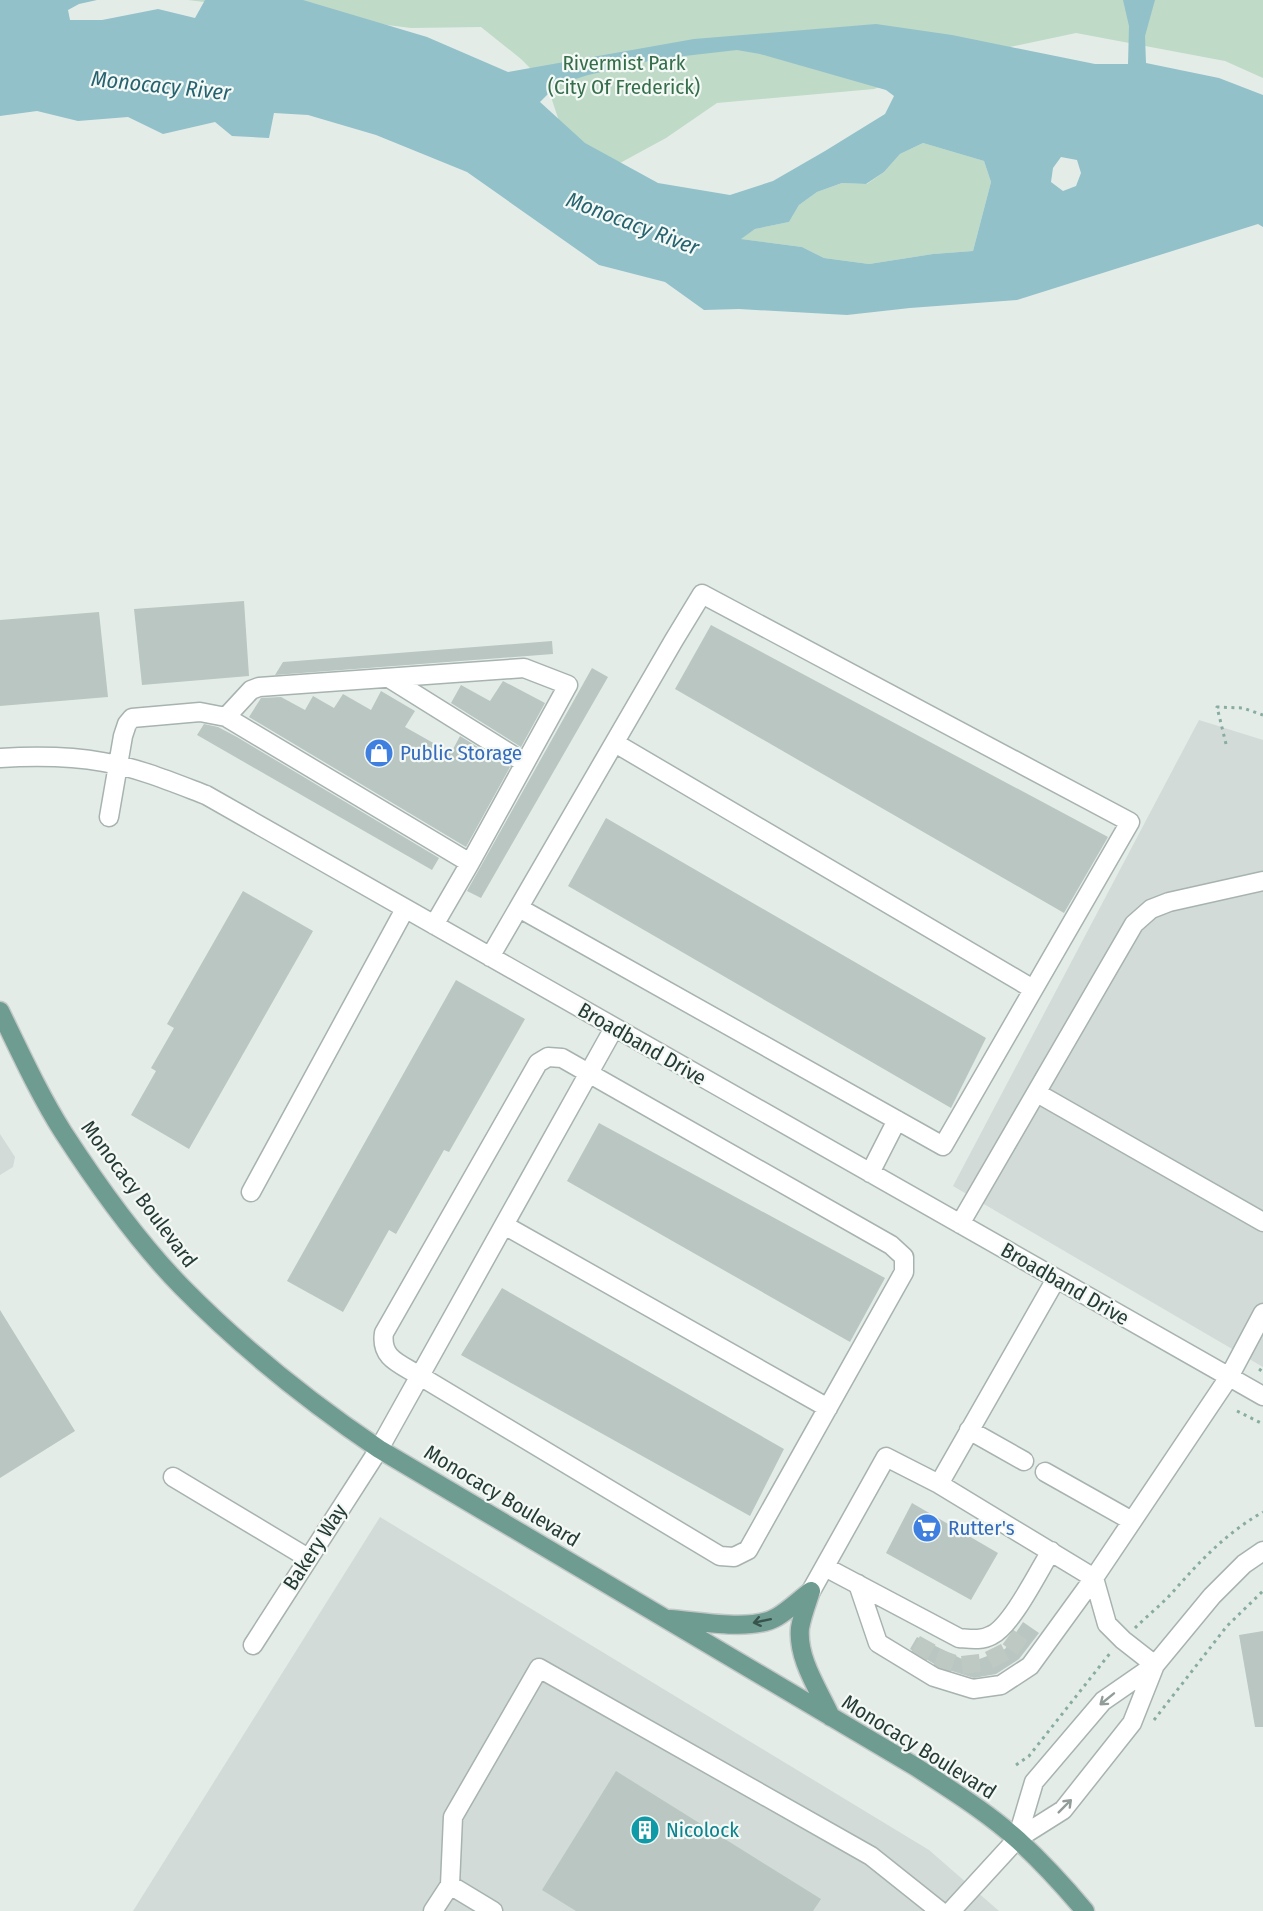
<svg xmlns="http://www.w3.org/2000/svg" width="1263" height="1911" font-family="'Fira Sans Condensed',sans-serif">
<rect width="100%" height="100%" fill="#e4ece8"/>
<path fill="#d2dbd7" d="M1199,720L1263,740V1367L953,1186Z
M0,1134L15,1157L13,1167L0,1175Z
M380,1517L929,1850L999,1911H133Z"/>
<path fill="#bfdac7" d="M188,0H1263V78L1225,61L1076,33L977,54L874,89L717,103L666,138L609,169L564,136L547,85L521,59L481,27L411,28Z
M923,143L984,161L991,182L973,251L933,254L869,264L824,258L802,247L740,239L755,229L789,222L799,205L817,192L842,183L867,184L884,172L900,154Z"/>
<path fill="#92c1ca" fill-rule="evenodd" d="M0,0H97L79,4L68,10L70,20H102L158,9L195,18L205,0H303L427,37L508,72L694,39L876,24L952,35L1095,64H1128L1129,26L1123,0H1155L1145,36L1146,63L1219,78L1263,95V227L1258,224L1017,300L910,308L847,315L739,309L704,310L665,282L599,265L467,172L376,135L308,115L274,113L269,138L232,136L215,122L163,134L128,117L78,121L37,111L0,116ZM737,50L760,54L886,90L894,96L885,114L825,151L773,181L730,195L658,183L585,143L540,102L557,85L588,75L658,59ZM923,143L984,161L991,182L973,251L933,254L869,264L824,258L802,247L741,239L755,229L789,222L799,205L817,192L842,183L866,184L884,172L900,154ZM1061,157L1077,160L1081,173L1076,186L1063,191L1051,182L1053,168Z"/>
<path fill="#b9c6c1" d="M244,601L249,676L142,685L134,609Z
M99,612L108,697L0,706V620Z
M711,625L1108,837L1064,913L675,689Z
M552,641L553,654L275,675L283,662Z
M592,668L608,677L481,898L467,891Z
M503,681L545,703L521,747L451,703L461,685L490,701Z
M381,691L415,711L405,727L451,753L460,736L510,767L466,847L249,717L261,698L281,697L305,710L313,696L334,708L343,694L371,710Z
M204,724L218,727L237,737L439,858L432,870L197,735Z
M606,818L986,1038L951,1108L568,886Z
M243,891L313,931L189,1149L131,1115L156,1071L151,1068L174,1028L167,1024Z
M456,980L525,1019L449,1152L444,1150L396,1234L389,1230L343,1312L287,1281Z
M599,1123L885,1278L850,1342L567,1181Z
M502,1288L784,1449L750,1516L461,1355Z
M0,1310L75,1431L0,1478Z
M912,1503L998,1553L971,1600L886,1553Z
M1023,1622L1039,1633L1019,1659L996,1674L974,1678L939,1667L910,1649L917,1637L962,1659L977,1660L1005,1649Z
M1263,1631V1727H1255L1239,1635Z
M616,1771L821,1899L813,1911H576L542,1890Z"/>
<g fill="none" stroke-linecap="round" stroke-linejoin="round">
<path stroke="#bec9c4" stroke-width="18" stroke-dasharray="18 9" stroke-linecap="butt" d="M1008,1637L1023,1648
M993,1648L1002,1666
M970,1655L972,1674
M919,1656L928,1640
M942,1669L948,1652"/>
<g stroke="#a7b3af" stroke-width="21">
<path id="minor" d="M389,678L525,763
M226,717L251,690L259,687L524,668L568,685L470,863
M615,743L1033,989
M0,758C34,756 70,756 103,762C139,768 172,782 206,795L1263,1396
M109,817L123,736L127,724L132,718L200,712L226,717L470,863L434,925
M490,957L674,640L702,594L1130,822L943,1146L519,908
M548,1057L562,1058L891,1245L904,1257V1272L748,1550L734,1557L720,1556L420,1376C401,1364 380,1359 384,1333L538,1063Z
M1037,1093L1263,1222
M870,1173L897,1120
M251,1192L405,909
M960,1224L1134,924L1151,909L1169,902L1263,881
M504,1225L828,1408
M969,1430L1024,1461
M1045,1472L1132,1521
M173,1477L308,1558
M939,1484L1056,1279
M825,1567L959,1638C971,1639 981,1641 992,1635C1012,1625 1038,1572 1051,1551
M1094,1578L1107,1624L1123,1640L1155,1665
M858,1584L878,1643L934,1677L973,1689L1001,1685L1030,1666L1094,1578
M811,1591L886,1457L939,1484L1094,1578L1229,1377L1263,1313
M253,1645L379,1449L614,1028
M1017,1839L1034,1782L1103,1701L1155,1665L1212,1596L1244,1564L1263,1551
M433,1911L450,1885
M493,1911L450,1885L453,1817L539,1668L871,1856L940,1911
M951,1911L1017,1839L1063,1810L1132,1723L1155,1665"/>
</g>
<g stroke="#c2c8c7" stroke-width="21">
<path id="major" d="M0,1011C20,1052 39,1094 63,1132C98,1186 137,1241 182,1287C242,1348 308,1401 379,1449L916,1767C951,1790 987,1812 1018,1840C1042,1862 1064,1886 1085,1911
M811,1591C807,1603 802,1616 800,1628C797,1659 819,1690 831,1717
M670,1619C699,1621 752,1632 777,1617C789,1610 800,1599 811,1591"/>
</g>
<path stroke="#88aca1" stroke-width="3" stroke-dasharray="3 4.5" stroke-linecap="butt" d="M1226,744L1217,707L1243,708L1263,715
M1259,1369L1263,1372
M1237,1411L1263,1424
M1135,1628C1147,1616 1161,1605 1172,1593C1200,1561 1226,1533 1263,1512
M1154,1720L1227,1626L1263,1591
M1016,1765L1029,1756L1111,1652"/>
<use href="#minor" stroke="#fff" stroke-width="18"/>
<use href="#major" stroke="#6e9c90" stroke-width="18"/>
</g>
<defs><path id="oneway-shaft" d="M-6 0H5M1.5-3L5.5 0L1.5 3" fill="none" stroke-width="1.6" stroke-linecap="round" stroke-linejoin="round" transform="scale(1.5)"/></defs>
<use stroke="#37534c" href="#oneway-shaft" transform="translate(762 1621) rotate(168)"/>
<g stroke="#929d9a">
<use href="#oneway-shaft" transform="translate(1107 1699) rotate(141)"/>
<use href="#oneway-shaft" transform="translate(1065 1806) rotate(-45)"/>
</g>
<defs>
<g id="shop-disc" transform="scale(1.5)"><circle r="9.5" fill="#3f7fe0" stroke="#f4f9f6"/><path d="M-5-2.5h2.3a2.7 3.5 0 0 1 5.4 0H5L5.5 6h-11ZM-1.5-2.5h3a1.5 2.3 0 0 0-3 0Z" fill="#fff"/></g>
<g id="supermarket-disc" transform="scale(1.5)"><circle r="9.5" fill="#3f7fe0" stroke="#f4f9f6"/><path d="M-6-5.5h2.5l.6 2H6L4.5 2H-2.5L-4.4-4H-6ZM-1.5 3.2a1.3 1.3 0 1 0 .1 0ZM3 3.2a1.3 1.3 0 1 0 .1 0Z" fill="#fff"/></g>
<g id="building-disc" transform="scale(1.5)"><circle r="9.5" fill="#0f9aa8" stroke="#f4f9f6"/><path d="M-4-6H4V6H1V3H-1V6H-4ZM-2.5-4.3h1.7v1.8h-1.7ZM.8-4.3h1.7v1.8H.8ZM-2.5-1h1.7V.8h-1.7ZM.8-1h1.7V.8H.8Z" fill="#fff"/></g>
</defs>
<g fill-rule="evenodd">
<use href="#shop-disc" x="379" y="753"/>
<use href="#supermarket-disc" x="927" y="1528"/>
<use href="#building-disc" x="645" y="1830"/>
</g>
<g text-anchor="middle" stroke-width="4.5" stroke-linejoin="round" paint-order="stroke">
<g font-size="21" fill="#346e4b" stroke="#f4f9f6">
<text x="624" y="70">Rivermist Park<tspan x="624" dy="24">(City Of Frederick)</tspan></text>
</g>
<g font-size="21" fill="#366cbe" stroke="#f4f9f6" text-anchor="start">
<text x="400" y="760">Public Storage</text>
<text x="948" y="1535">Rutter's</text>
</g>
<g font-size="21" fill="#253b36" stroke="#f4f9f6">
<text transform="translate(642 1044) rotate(30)" y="7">Broadband Drive</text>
<text transform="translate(139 1194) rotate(53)" y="7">Monocacy Boulevard</text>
<text transform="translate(1065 1284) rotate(30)" y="7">Broadband Drive</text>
<text transform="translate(502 1496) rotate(31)" y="7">Monocacy Boulevard</text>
<text transform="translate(315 1547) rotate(-57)" y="7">Bakery Way</text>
<text transform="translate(919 1747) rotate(32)" y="7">Monocacy Boulevard</text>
</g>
<g font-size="21" fill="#0d838f" stroke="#f4f9f6" text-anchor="start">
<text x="666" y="1837">Nicolock</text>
</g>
<g font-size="22" font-style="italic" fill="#266371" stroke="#f4f9f6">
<text transform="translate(161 85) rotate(6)" y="8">Monocacy River</text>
<text transform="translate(633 223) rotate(21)" y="8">Monocacy River</text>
</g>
</g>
</svg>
